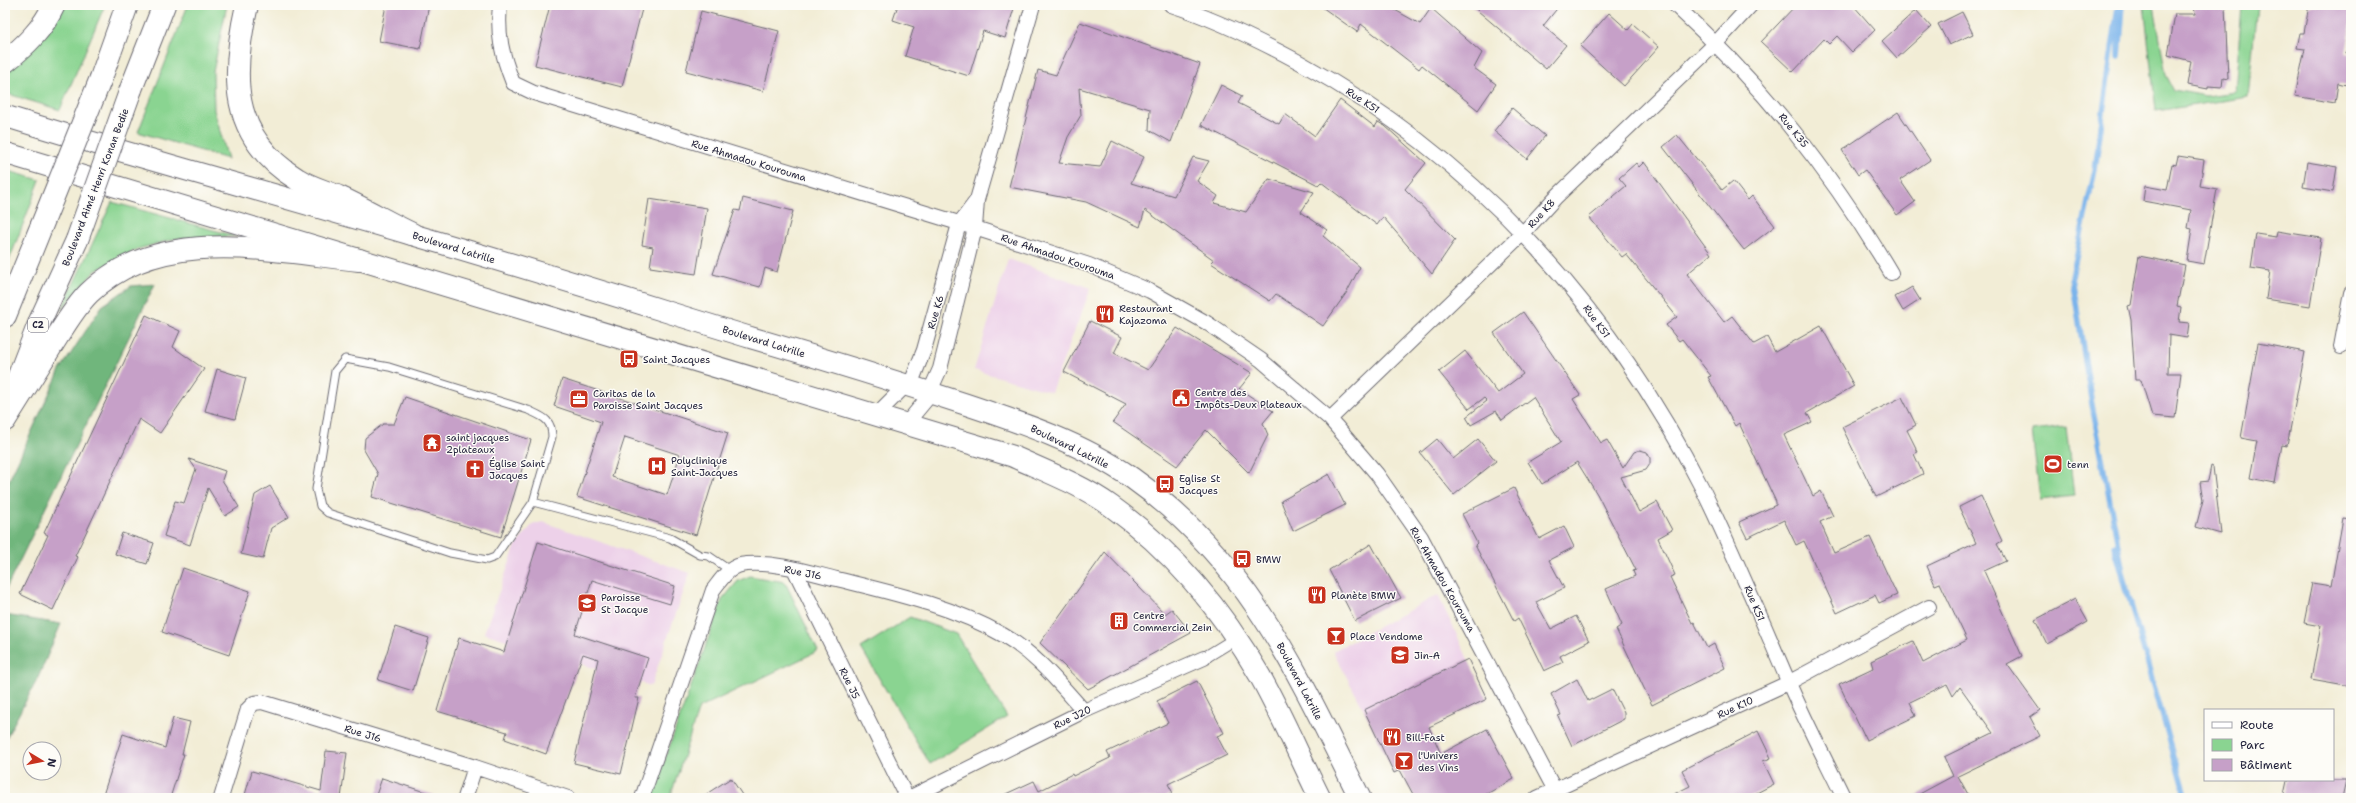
<svg xmlns="http://www.w3.org/2000/svg" width="2356" height="803" font-family="'Shantell Sans',sans-serif">
<rect width="100%" height="100%" fill="#fdfcf7"/>
<filter id="ink" filterUnits="userSpaceOnUse"><feTurbulence type="fractalNoise" baseFrequency=".025" numOctaves="2"/><feDisplacementMap in="SourceGraphic" scale="8" xChannelSelector="R" yChannelSelector="G"/><feConvolveMatrix kernelMatrix="1 2 1 2 8 2 1 2 1" color-interpolation-filters="sRGB"/></filter>
<filter id="wash" filterUnits="userSpaceOnUse"><feTurbulence type="fractalNoise" baseFrequency=".012" numOctaves="4" result="noise"/><feDisplacementMap in="SourceGraphic" scale="16" xChannelSelector="R" yChannelSelector="G"/><feGaussianBlur stdDeviation="0.9" result="paint"/><feColorMatrix in="noise" values="0 0 0 0 0 0 0 0 0 0 0 0 0 0 0 0 0 1.4 0 .05"/><feComposite in="paint" operator="in"/></filter>
<g filter="url(#wash)">
<rect width="100%" height="100%" fill="#f2edd6"/>
<path fill="#edd1e9" d="M1008,259L1091,288L1051,392L974,370Z
M543,522L690,573L651,686L484,633L516,545L533,524Z
M1438,595L1468,659L1364,710L1333,651Z"/>
<path fill="#8ad491" stroke="#567b66" d="M64,5H105L60,110L5,93V63Z
M188,5H227L213,72L214,110L228,159L138,132Z
M2144,5H2154L2166,75L2174,90L2206,96L2235,92L2242,5H2257L2248,97L2156,111Z
M5,170L40,180L5,271Z
M112,202L235,236L174,239L138,249L95,271L61,310Z
M2066,427L2074,496L2040,500L2032,431Z
M750,576L785,582L818,651L699,708L670,798H651L722,600L738,581Z
M910,617L956,634L1007,717L930,764L861,648Z"/>
<path fill="#6fb67b" stroke="#486c5b" d="M155,284L5,591V489L60,370L102,306L131,286Z
M5,615L61,624L37,680L5,740Z"/>
<g fill="none" stroke-linecap="round" stroke-linejoin="round">
<path stroke="#7ab4eb" stroke-width="5.5" d="M2123,5L2119,57L2118,7L2095,169L2072,277L2091,399L2122,567L2114,545L2186,798"/>
</g>
<g id="blocks">
<path fill="#c6a0c8" fill-rule="evenodd" d="M386,5H429L420,49L379,41Z
M550,5H643L622,87L535,65Z
M898,5H1015L1005,38L983,31L969,76L905,56L914,27L893,20Z
M1319,5H1386L1420,24L1431,8L1482,53L1474,68L1496,84L1478,110L1422,65L1419,69L1361,24L1357,32Z
M1471,5H1560L1543,26L1566,45L1546,69Z
M1796,5H1853L1875,30L1852,52L1837,36L1829,44L1824,39L1793,72L1761,42Z
M2194,5H2225L2228,79L2223,78L2222,87L2208,86V89L2187,85L2191,61L2168,55L2175,14H2195Z
M2309,5H2351V24L2346,53L2351,54V86L2338,83L2335,103L2295,96L2305,49L2297,48L2300,33H2304Z
M1916,10L1931,27L1897,58L1882,41Z
M701,11L779,31L763,91L686,71Z
M1962,12L1973,34L1949,45L1938,24Z
M1609,13L1628,30L1633,24L1659,47L1624,86L1580,46Z
M1080,22L1200,64L1171,142L1149,130L1150,109L1079,88L1081,115L1068,137L1059,163L1100,167L1112,141L1144,157L1131,183L1174,196L1193,157L1209,161L1197,181L1218,196L1214,203L1246,212L1269,179L1314,192L1301,212L1327,230L1323,236L1360,267L1347,292L1323,326L1276,294L1270,301L1211,263L1214,260L1145,210L1140,227L1086,202L1009,187L1038,70L1056,75Z
M1221,85L1242,96L1238,103L1279,124L1285,114L1315,136L1340,100L1375,127L1378,122L1385,126L1426,163L1405,189L1455,240L1432,274L1383,217L1377,225L1321,182L1318,185L1201,125Z
M1512,108L1545,136L1527,159L1494,131Z
M1898,112L1930,160L1900,180L1915,202L1897,215L1865,170L1858,175L1842,150Z
M1677,135L1722,190L1733,181L1748,200L1752,196L1775,226L1744,250L1663,147Z
M2178,156L2204,160L2200,186L2217,189L2204,264L2187,261L2192,229L2188,228L2191,210L2143,201L2145,186L2167,190L2172,164L2176,165Z
M1644,162L1711,254L1687,274L1724,322L1732,316L1754,344L1767,337L1775,352L1821,326L1854,386L1807,413L1812,422L1784,435L1813,496L1821,491L1833,516L1820,522L1834,553L1870,537L1897,595L1879,603L1875,595L1837,613L1804,541L1796,545L1784,520L1747,538L1739,522L1776,505V502L1739,423L1735,426L1708,377L1711,376L1682,339L1679,341L1666,325L1677,317L1626,254L1622,257L1589,217L1626,186L1619,178L1636,163L1639,167Z
M2307,162L2337,167L2333,192L2303,187Z
M743,198L793,211L777,272L765,268L760,287L713,274L735,210L740,211Z
M649,199L707,208L696,274L650,267L653,247L642,245Z
M2277,231L2321,238L2310,306L2266,299L2270,271L2251,268L2256,234L2276,237Z
M2139,256L2185,265L2177,306L2181,307L2179,322L2189,323L2187,338L2169,335L2168,373H2181L2175,418L2152,416L2141,380H2135L2131,320L2128,306L2131,305Z
M1912,287L1920,300L1903,311L1895,297Z
M1523,312L1580,395L1573,399L1601,443L1607,440L1623,468L1634,452L1640,450L1647,452L1650,458V464L1646,470L1621,477L1639,512L1657,502L1672,530L1658,538L1675,575L1670,577L1692,623L1694,622L1707,648L1714,644L1725,668L1652,705L1616,629L1622,625L1606,589L1635,576L1633,571L1636,570L1597,494L1577,462L1542,484L1528,462L1561,442L1533,397L1502,420L1496,411L1471,425L1466,417L1487,401L1484,398L1469,409L1439,372L1465,351L1498,393L1523,374L1494,333Z
M146,315L180,331L173,347L204,369L160,433L139,419L75,556L78,557L53,610L20,594L48,535L44,533Z
M1090,321L1122,337L1114,353L1148,370L1177,328L1252,373L1239,389L1273,411L1263,423L1268,435L1249,473L1206,430L1177,466L1113,422L1126,404L1064,372Z
M2258,343L2305,352L2287,446L2282,445L2275,483L2250,478L2257,441L2241,438Z
M217,369L246,378L235,419L205,411Z
M562,379L728,433L696,535L577,497L601,422L554,406ZM625,437L680,455L667,495L612,477Z
M405,397L531,440L501,537L372,497L378,474L364,450L365,438L383,424H394Z
M1902,397L1916,425L1907,430L1918,452L1914,454L1923,474L1876,497L1842,427Z
M1437,439L1453,459L1478,439L1496,461L1454,495L1420,453Z
M189,459L225,471L222,480L239,507L225,516L208,488L190,545L164,536L175,501L184,503L196,469Z
M2211,466L2213,467L2221,534L2196,527L2203,500L2200,482L2208,481Z
M1329,474L1345,505L1293,531L1281,501Z
M270,486L289,517L271,528L263,559L241,554L255,495Z
M1514,488L1539,539L1564,526L1574,547L1549,560L1564,588L1536,602L1551,629L1576,616L1589,641L1560,656L1563,662L1544,671L1518,618L1514,621L1475,545L1477,543L1462,514Z
M1981,496L2002,541L1997,544L2006,561L1984,571L2022,656L2007,664L2040,710L2030,717L2040,736L1958,776L1970,798H1912L1953,776L1944,757L1993,733L1960,687L1953,696L1947,684L1910,702L1916,716L1866,740L1839,684L1873,668L1871,661L1913,641L1923,663L1967,640L1940,583L1935,585L1927,566L1976,543L1959,507Z
M2343,518L2351,519V686L2311,679L2321,626L2304,623L2312,583L2331,586Z
M122,533L154,543L147,564L115,554Z
M538,542L675,586L670,604L592,580L575,634L648,658L635,698H639L621,774L574,763L598,659L583,654L546,754L505,739L507,732L437,711L459,638L504,652Z
M1371,544L1401,598L1355,621L1329,570Z
M1105,552L1165,614L1172,609L1191,633L1088,689L1040,643Z
M183,568L250,591L229,655L162,632Z
M2075,599L2088,622L2047,644L2035,620Z
M395,627L429,638L413,691L378,680Z
M1468,659L1487,699L1429,727L1441,754L1487,729L1514,779L1479,798H1415L1400,770L1394,773L1364,710Z
M1577,679L1588,701L1612,689L1624,713V719L1572,746L1558,716L1561,715L1551,694Z
M1197,681L1224,733L1217,736L1227,755L1168,784L1173,793L1163,798H997L1034,781L1039,791L1072,774L1073,776L1110,758L1107,752L1168,723L1157,701Z
M173,718L190,722L182,754H184L170,798H102L123,734L165,748Z
M1758,731L1771,758L1763,761L1774,784L1747,798H1666L1690,786L1682,770Z
M326,751L347,753L341,798H244L252,771L321,791Z
M382,778L434,795V798H375Z
M731,778L744,798H700Z
M2287,780H2346L2342,798H2283Z"/>
</g>
</g>
<g filter="url(#ink)">
<use href="#blocks" fill-opacity="0" stroke="#6b6971" stroke-width="1"/>
<g fill="none" stroke-linecap="round" stroke-linejoin="round">
<g stroke="#6b6971" stroke-width="9">
<path id="service" d="M345,359L389,367L528,410C543,417 552,419 552,437L533,502L495,557L487,560L450,553L328,513L320,506L316,489L335,371Z
M533,502L670,538L700,555L709,556L728,569"/>
</g>
<g stroke="#6b6971" stroke-width="13">
<path id="pedestrian" d="M1204,658L1235,639"/>
</g>
<g stroke="#6b6971" stroke-width="16">
<path id="minor" d="M500,5C497,35 502,55 513,83L534,93L975,228L1089,265L1150,291L1207,323L1261,360L1330,419L1377,474L1421,537L1559,798
M1171,5C1215,19 1258,40 1299,62C1475,158 1612,310 1702,488C1733,551 1760,616 1788,681C1805,721 1825,759 1844,798
M1675,5C1764,87 1829,169 1891,273
M2341,347L2351,293
M876,415L913,378L924,350L959,224L977,200
M1330,419L1524,232L1555,198L1716,43L1751,5
M906,424L926,400L940,369L975,228L977,200L1033,5
M794,569L907,798
M221,798L248,709L254,703L262,702L475,767L568,798
M465,798L475,767
M642,798L713,590C723,577 730,565 747,564C777,562 808,572 837,579C893,593 952,606 1003,635C1036,654 1059,683 1084,711
M909,798L1084,711L1204,658
M1537,798L1788,683L1929,607"/>
</g>
<g stroke="#6b6971" stroke-width="23">
<path id="secondary" d="M5,116C139,158 275,194 410,234C524,267 638,303 752,338C824,359 895,381 965,404C1022,423 1082,443 1132,478C1249,561 1298,674 1360,798
M5,153L1012,456C1045,471 1082,485 1111,506C1173,551 1222,610 1260,676C1282,715 1300,758 1320,798"/>
</g>
<g stroke="#6b6971" stroke-width="24">
<path id="motorway" d="M247,5C231,74 229,137 297,179C309,187 325,191 339,197C363,208 387,222 412,234
M5,62C25,46 43,29 54,5
M101,78L127,5
M131,89L164,5
M5,316L41,227
M15,386L40,321L77,240
M5,420C21,395 36,370 52,345C63,328 74,308 89,293C160,224 272,251 359,260"/>
</g>
<use href="#service" stroke="#fff" stroke-width="7"/>
<use href="#pedestrian" stroke="#fff" stroke-width="11"/>
<use href="#minor" stroke="#fff" stroke-width="14"/>
<use href="#secondary" stroke="#fff" stroke-width="21"/>
<use href="#motorway" stroke="#fff" stroke-width="22"/>
<g stroke="#6b6971" stroke-width="24" stroke-linecap="butt">
<path id="motorway-bridge" d="M41,227L101,78
M77,240L131,89"/>
</g>
<use href="#motorway-bridge" stroke="#fff" stroke-width="22"/>
</g>
</g>
<defs>
<g id="restaurant-square" transform="scale(1)"><rect x="-9" y="-9" width="18" height="18" rx="4" fill="#c8321e" stroke="#fdfcf7"/><path d="M-5-6h1v4h1v-4h1v4h1v-4h1v5L-1.5 .5V6h-2V.5L-5-1ZM5-6V6H3V1.5H1.5Q1.5-4 5-6Z" fill="#fff"/></g>
<g id="bus-square" transform="scale(1)"><rect x="-9" y="-9" width="18" height="18" rx="4" fill="#c8321e" stroke="#fdfcf7"/><path d="M-5-6H5V4H4V6H2V4H-2V6H-4V4H-5ZM-3.5-4V0h7V-4ZM-3.5 1.2v1.5H-2V1.2ZM2 1.2v1.5H3.5V1.2Z" fill="#fff"/></g>
<g id="civic-square" transform="scale(1)"><rect x="-9" y="-9" width="18" height="18" rx="4" fill="#c8321e" stroke="#fdfcf7"/><path d="M-.6-6.5H3V-4.5H.6V-3L4-1V1h2V6H-6V1h2V-1L-.6-3ZM-1.2 2.5V6h2.4V2.5Z" fill="#fff"/></g>
<g id="office-square" transform="scale(1)"><rect x="-9" y="-9" width="18" height="18" rx="4" fill="#c8321e" stroke="#fdfcf7"/><path d="M-6-3h4V-5.5h4V-3h4V5H-6ZM-1-4.5V-3h2v-1.5ZM-6 0V1H6V0Z" fill="#fff"/></g>
<g id="temple-square" transform="scale(1)"><rect x="-9" y="-9" width="18" height="18" rx="4" fill="#c8321e" stroke="#fdfcf7"/><path d="M0-6L5-2H3V0L6.5 2.5H4V6H1.5V3h-3V6H-4V2.5H-6.5L-3 0V-2H-5Z" fill="#fff"/></g>
<g id="stadium-square" transform="scale(1)"><rect x="-9" y="-9" width="18" height="18" rx="4" fill="#c8321e" stroke="#fdfcf7"/><path d="M0-5a6.5 5 0 1 0 0 10a6.5 5 0 1 0 0-10ZM-3.5-1.8h7v3.6h-7Z" fill="#fff"/></g>
<g id="hospital-square" transform="scale(1)"><rect x="-9" y="-9" width="18" height="18" rx="4" fill="#c8321e" stroke="#fdfcf7"/><path d="M-5-5h3v3.5h4V-5h3V5h-3V1.5h-4V5h-3Z" fill="#fff"/></g>
<g id="church-square" transform="scale(1)"><rect x="-9" y="-9" width="18" height="18" rx="4" fill="#c8321e" stroke="#fdfcf7"/><path d="M-1.2-6h2.4v3.5h3.3v2.4h-3.3V6h-2.4V-.1h-3.3v-2.4h3.3Z" fill="#fff"/></g>
<g id="school-square" transform="scale(1)"><rect x="-9" y="-9" width="18" height="18" rx="4" fill="#c8321e" stroke="#fdfcf7"/><path d="M0-5L7-2L0 1L-7-2ZM-4 1L0 2.5L4 1V4Q0 6-4 4Z" fill="#fff"/></g>
<g id="building-square" transform="scale(1)"><rect x="-9" y="-9" width="18" height="18" rx="4" fill="#c8321e" stroke="#fdfcf7"/><path d="M-4-6H4V6H1V3H-1V6H-4ZM-2.5-4.3h1.7v1.8h-1.7ZM.8-4.3h1.7v1.8H.8ZM-2.5-1h1.7V.8h-1.7ZM.8-1h1.7V.8H.8Z" fill="#fff"/></g>
<g id="bar-square" transform="scale(1)"><rect x="-9" y="-9" width="18" height="18" rx="4" fill="#c8321e" stroke="#fdfcf7"/><path d="M-6-5H6L.8 .8V4.5H3.5V6h-7V4.5H-.8V.8Z" fill="#fff"/></g>
</defs>
<g fill-rule="evenodd">
<use href="#restaurant-square" x="1105" y="314"/>
<use href="#bus-square" x="629" y="359"/>
<use href="#civic-square" x="1181" y="398"/>
<use href="#office-square" x="579" y="399"/>
<use href="#temple-square" x="432" y="443"/>
<use href="#stadium-square" x="2053" y="464"/>
<use href="#hospital-square" x="657" y="466"/>
<use href="#church-square" x="475" y="469"/>
<use href="#bus-square" x="1165" y="484"/>
<use href="#bus-square" x="1242" y="559"/>
<use href="#restaurant-square" x="1317" y="595"/>
<use href="#school-square" x="587" y="603"/>
<use href="#building-square" x="1119" y="621"/>
<use href="#bar-square" x="1336" y="636"/>
<use href="#school-square" x="1400" y="655"/>
<use href="#restaurant-square" x="1392" y="737"/>
<use href="#bar-square" x="1404" y="761"/>
</g>
<g text-anchor="middle" stroke-width="3" stroke-linejoin="round" paint-order="stroke">
<rect fill="#fdfcf7" stroke="#646373" stroke-width="1" x="28" y="318" width="20" height="14" rx="3"/>
<g font-size="9" font-weight="bold" fill="#22223b">
<text x="38" y="328">C2</text>
</g>
<g font-size="10" fill="#22223b" stroke="#fdfcf7">
<text transform="translate(1363 100) rotate(33)" y="4">Rue K51</text>
<text transform="translate(1794 130) rotate(51)" y="4">Rue K35</text>
<text transform="translate(749 160) rotate(17)" y="4">Rue Ahmadou Kourouma</text>
<text transform="translate(95 187) rotate(-69)" y="4">Boulevard Aimé Henri Konan Bedie</text>
<text transform="translate(1541 213) rotate(-48)" y="4">Rue K8</text>
<text transform="translate(454 247) rotate(17)" y="4">Boulevard Latrille</text>
<text transform="translate(1058 256) rotate(19)" y="4">Rue Ahmadou Kourouma</text>
<text transform="translate(935 312) rotate(-74)" y="4">Rue K6</text>
<text transform="translate(1597 321) rotate(54)" y="4">Rue K51</text>
<text transform="translate(764 341) rotate(17)" y="4">Boulevard Latrille</text>
<text transform="translate(1070 446) rotate(26)" y="4">Boulevard Latrille</text>
<text transform="translate(803 572) rotate(11)" y="4">Rue J16</text>
<text transform="translate(1443 579) rotate(60)" y="4">Rue Ahmadou Kourouma</text>
<text transform="translate(1755 603) rotate(67)" y="4">Rue K51</text>
<text transform="translate(1300 681) rotate(62)" y="4">Boulevard Latrille</text>
<text transform="translate(850 683) rotate(64)" y="4">Rue J5</text>
<text transform="translate(1735 707) rotate(-25)" y="4">Rue K10</text>
<text transform="translate(1072 717) rotate(-26)" y="4">Rue J20</text>
<text transform="translate(363 733) rotate(17)" y="4">Rue J16</text>
</g>
<g font-size="10" fill="#22223b" stroke="#fdfcf7" text-anchor="start">
<text x="1119" y="312">Restaurant<tspan x="1119" dy="12">Kajazoma</tspan></text>
<text x="643" y="363">Saint Jacques</text>
<text x="1195" y="396">Centre des<tspan x="1195" dy="12">Impôts-Deux Plateaux</tspan></text>
<text x="593" y="397">Caritas de la<tspan x="593" dy="12">Paroisse Saint Jacques</tspan></text>
<text x="446" y="441">saint jacques<tspan x="446" dy="12">2plateaux</tspan></text>
<text x="671" y="464">Polyclinique<tspan x="671" dy="12">Saint-Jacques</tspan></text>
<text x="489" y="467">Église Saint<tspan x="489" dy="12">Jacques</tspan></text>
<text x="2067" y="468">tenn</text>
<text x="1179" y="482">Eglise St<tspan x="1179" dy="12">Jacques</tspan></text>
<text x="1256" y="563">BMW</text>
<text x="1331" y="599">Planète BMW</text>
<text x="601" y="601">Paroisse<tspan x="601" dy="12">St Jacque</tspan></text>
<text x="1133" y="619">Centre<tspan x="1133" dy="12">Commercial Zein</tspan></text>
<text x="1350" y="640">Place Vendome</text>
<text x="1414" y="659">Jin-A</text>
<text x="1406" y="741">Bill-Fast</text>
<text x="1418" y="759">l'Univers<tspan x="1418" dy="12">des Vins</tspan></text>
</g>
</g>
<rect width="2356" height="803" fill="none" stroke="#fdfcf7" stroke-width="20"/>
<rect x="2204" y="709" width="130" height="72" fill="#fdfcf7" stroke="#a5a5ac"/>
<rect x="2212" y="722" width="20" height="6" fill="#ffffff" stroke="#a5a5ac"/>
<text x="2240" y="729" font-size="12" fill="#22223b">Route</text>
<rect x="2212" y="739" width="20" height="12" fill="#8ad491" stroke="#a5a5ac"/>
<text x="2240" y="749" font-size="12" fill="#22223b">Parc</text>
<rect x="2212" y="759" width="20" height="12" fill="#c6a0c8" stroke="#a5a5ac"/>
<text x="2240" y="769" font-size="12" fill="#22223b">Bâtiment</text>
<g transform="translate(42 761) rotate(100)"><circle r="19" fill="#fdfcf7" stroke="#a5a5ac"/>
<path d="M0-3L7 15L0 10L-7 15Z" fill="#c8321e"/>
<text y="-6" font-size="11" font-weight="bold" text-anchor="middle" fill="#22223b">N</text>
</g>
</svg>
